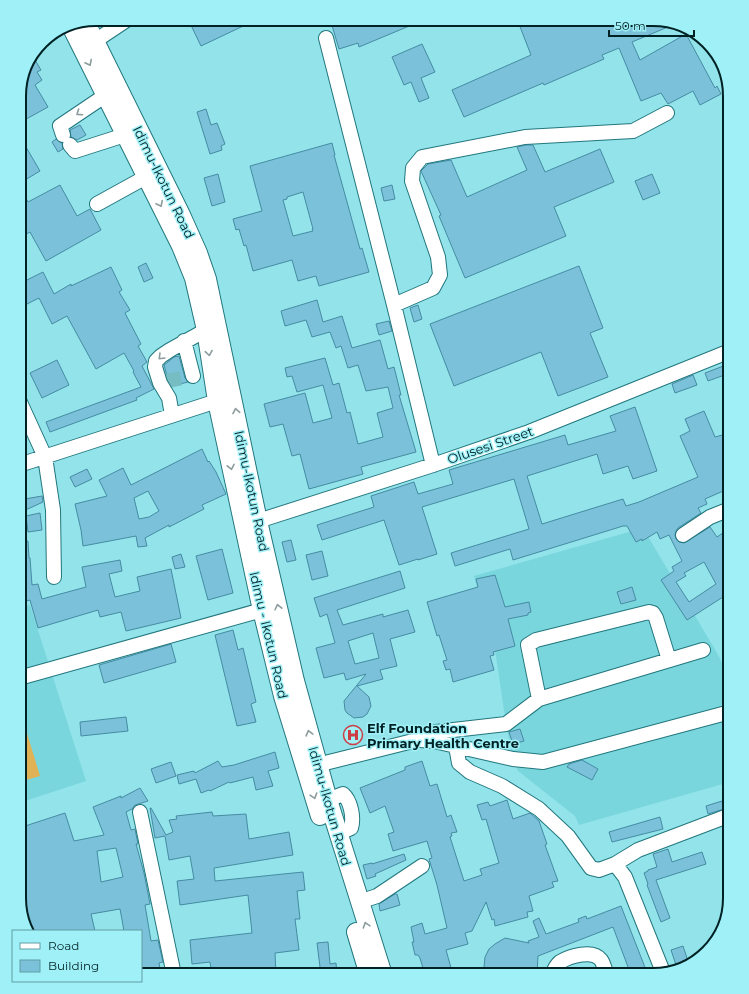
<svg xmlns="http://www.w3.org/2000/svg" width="749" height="994" font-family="Montserrat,sans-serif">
<rect width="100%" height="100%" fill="#93e3ea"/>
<path fill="#7ad6dd" d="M643,528L717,653L730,678V782L579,825L575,816L518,771L513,760L506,724L496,656L474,576Z
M30,605L86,781L19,803V608Z"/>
<path fill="#e0b155" d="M19,707L40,776L19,782Z"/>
<path fill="#7ac1d9" stroke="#458ca3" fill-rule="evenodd" d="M188,19H258L201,46Z
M341,19H426L359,47L358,43L339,49L331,22Z
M517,19H658L675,24L632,42L640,60L686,34L715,88L717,86L721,94L700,105L693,91L668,104L661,93L641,101L619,48L602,55L604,59L544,85L543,83L464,117L452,90L531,55Z
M422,44L435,72L421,78L429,98L419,102L411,82L404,85L392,57Z
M32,55L41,70L37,72L42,80L35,85L48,107L19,123V96L24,94L20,88L27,62Z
M206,109L211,125L217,123L225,144L221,146L222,150L210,154L197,112Z
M80,125L86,135L77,140L71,137L70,130Z
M19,135L40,171L25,180L19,170V165L23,163L19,156Z
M56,139L62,143L63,149L58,152L52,142Z
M332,143L335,155H334L360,249L362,248L369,272L319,286L316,276L298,281L292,260L253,271L246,245L244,246L239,229L236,230L233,219L262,211L250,166ZM303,192L313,229H312L313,231L293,236L283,200L287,199V197Z
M526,145H533L545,172L600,149L614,182L554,207L566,236L465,278L439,216L441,215L421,171L428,164L451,160L467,197L527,170L517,147Z
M218,174L225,202L212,206L204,178Z
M652,174L660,193L643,200L635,181Z
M60,185L77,216L90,209L101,230L46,261L30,232L19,238V186L28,202Z
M392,185L395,199L384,201L381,188Z
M146,263L153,278L144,282L138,267Z
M579,266L603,328L590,333L608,377L558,396L541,352L454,386L430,324Z
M111,267L122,290L119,292L130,310L125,313L141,344L138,346L147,362L142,366L154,389L136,398L137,400L50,432L46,422L141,387L133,372L134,371L124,353L96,369L67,316L52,324L39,298L19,308V284L43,272L54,294L71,284V286Z
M317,300L323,322L342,316L352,348L380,340L388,369L394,367L401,395H399L416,452L361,467L363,474L309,489L300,454L292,456L283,424L270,427L264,404L305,393L313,423L332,418L323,385L297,392L292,376L287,377L285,368L325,358L333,385L339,383L347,413L350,412L358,444L383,437L377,413L393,408L388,387L366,391L358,365L348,368L341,346L336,348L330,332L312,337L306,320L285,326L281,311Z
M418,305L422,319L414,322L410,308Z
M389,321L392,331L379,335L376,324Z
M179,356L185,378L188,382L172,386L168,380L164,365L174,357Z
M57,360L69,385L42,398L30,373Z
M726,365L730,373L708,381L705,373Z
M693,375L697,385L675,393L672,384Z
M635,407L657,471L633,479L628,466L603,474L597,454L527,476L542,524L623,499L626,506L639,502L698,477L680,436L690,431L685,419L704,411L715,437L730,433V488L705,499L707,504L698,508L701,513L678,528L676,531L675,535L676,539L679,542L684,543L710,527L717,537L730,528V591L722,595L723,597L687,620L661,580L674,571L672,567L682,561L669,535L660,539L657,532L642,541V539L636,542L627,526H623L513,560L510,549L455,566L451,553L529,529L514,479L422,507L437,554L418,560V559L399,565L384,520L322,540L317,525L374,507L371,496L414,482L418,494L453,484L449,470L565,435L568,445L616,431L610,416ZM704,562L716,584L689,602L676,582L686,576L684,573Z
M202,449L208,462L209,461L216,472L226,494L202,505L204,509L169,527V525L145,538L147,546L138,547L136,536L83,546L81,530L75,504L107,496L99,480L123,468L131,485ZM148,491L159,511L149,517L139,519L134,498Z
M87,469L92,479L75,487L70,477Z
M42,496L43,502L19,513V500Z
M40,513L42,530L28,532L26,516Z
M291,540L296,560L287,562L282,542Z
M28,541L29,558H30L32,585L38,584L42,599L86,587L82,567L120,560L122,571L109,574L115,597L140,591L137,577L171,569L181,618L126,631L121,612L100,617L98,610L38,628L30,600L19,603V542Z
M222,549L233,593L208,600L196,556Z
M322,551L328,576L312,580L306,555Z
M181,554L185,567L175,569L172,557Z
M400,571L405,588L337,610L343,625L383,614V617L408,610L415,632L390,639L397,666L380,670L383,679L357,686L369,697L371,706L367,714L363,717L354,718L347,713L345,710L344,701L366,674L346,680L344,673L324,678L316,648L335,643L327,614L320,617L314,598ZM373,633L379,658L355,664L348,641Z
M495,575L505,607L529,602L531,612L528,613V615L508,619L515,646L493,652L494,655L490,656L494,670L453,682L450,669L446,670L443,661L447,660L439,635L437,636L427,602L478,587L476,579Z
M632,587L636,600L621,604L617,592Z
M233,630L238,650L243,648L256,702L251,704L256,722L237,726L215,635Z
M171,644L176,662L104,683L99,665Z
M126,717L128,731L81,736L80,722Z
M520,729L524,741L513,744L509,732Z
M275,752L279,768L268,771L273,786L256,790L253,777L230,783L229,782L210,791L209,790L201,793L196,779L179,784L177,775L194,771L195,773L218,761L222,767L234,765Z
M582,760L598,769L592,780L567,767L569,764Z
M422,761L430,786L437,784L447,817L451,815L457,832L451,833L452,836L450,837L464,881L482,875L480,869L499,863L486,819L482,820L477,805L488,802L490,806L507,800L513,819L530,813L539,821L547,844L545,845L558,881L552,882L554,887L529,896L533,911L527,912L528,917L495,926L494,919L492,920L486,902L472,931L465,933L468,944L446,950L453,975H425L420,958L418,955H415L412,942H414L411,927L422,923L425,934L447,928L437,885L429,859L432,858L427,841L393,851L388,834L394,832L385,806L370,813L360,788L405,770V767Z
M171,762L176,776L156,783L151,769Z
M140,788L148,801L135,805L132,809L126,812L131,830L135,829L138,844H136L144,873L150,904L145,905L151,941L158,940L163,962L159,963L161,975H141V931H124L120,909L91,914L95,931H29L26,917L25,918L19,898V828L65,813L74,841L104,835L93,807L121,796V798ZM116,848L123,877L101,882L97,851Z
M722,801L724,809L708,814L706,806Z
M150,808H151L166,835L173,832L169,820L177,819L176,816L212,812L213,816L246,814L249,839L289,832L293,855L214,868L215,881L303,872L305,890L297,891L300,919H295L299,950L275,953L276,975H212L210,962L192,964L190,940L252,933L248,895L180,905L177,881L194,879L190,856L169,860L165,836L155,838Z
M660,817L663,829L612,842L609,832Z
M668,849L672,862L702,852L706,864L656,880L670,918L661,922L647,885L648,884L644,873L648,871V870L657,867L653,854Z
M404,854L406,860L375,874L376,876L367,879L363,865L372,863V864Z
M395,894H397L400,905L380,911L379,904Z
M621,906L648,975H631L613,927L538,956L537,975H486L484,967L485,957L489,949L495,944L505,938L529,943L528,941L539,937L533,921L539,918L546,934L579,922L578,919L586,916L587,919Z
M328,942L330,964L336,963L337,975H321L317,943Z
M683,946L689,964L677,968L671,950Z"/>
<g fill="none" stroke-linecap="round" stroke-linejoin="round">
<path stroke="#76bcc3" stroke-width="14" stroke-dasharray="14 7" stroke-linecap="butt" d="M167,381L188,377"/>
<g stroke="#21777d" stroke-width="16">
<path id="minor" d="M326,38L394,305L433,465
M95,41L128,19
M63,135L60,126L106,95
M70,145L75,151L125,135
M97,204L146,177
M394,305L433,288L440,275L438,257L412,181L413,168L422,157L525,137L633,131L667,113
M184,341L193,376
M19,400L45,457L53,510L54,577
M172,415L169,398L160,383L155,367L156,361L161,356L170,350L206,330
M19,465L217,401
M248,522L258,521L433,465L529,432L730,351
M683,535L710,517L730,509
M19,678L262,610
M539,699L528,645L536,640L649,612L653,613L656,618L669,660
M420,740L434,741L513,759L543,762L730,712
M456,746L459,763L470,772L502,786L539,809L568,836L591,868L599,870L615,864L625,877L663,972
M309,767L417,740L436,732L506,724L539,699L703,650
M328,800L343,794C351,801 354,818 351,828L338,834
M140,812L174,975
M615,864L638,850L725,817
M359,902L377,896L422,866
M552,975C554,970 556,965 560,962C570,956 593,949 601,960C604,964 605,971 607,975"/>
</g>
<g stroke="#21777d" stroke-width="20">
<path id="major" d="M86,23L181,215L198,253L207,279L258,521L295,681L328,800L383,975
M72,28L181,246L194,278L206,330L217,401L262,610L283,696L320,816
M356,932L369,975"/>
</g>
<use href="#minor" stroke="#fff" stroke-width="14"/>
<use href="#major" stroke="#fff" stroke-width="18"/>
</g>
<defs><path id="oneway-chevron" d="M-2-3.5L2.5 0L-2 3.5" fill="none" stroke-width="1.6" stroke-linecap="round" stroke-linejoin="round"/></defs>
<g stroke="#8c9c9d">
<use href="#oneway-chevron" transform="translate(89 63) rotate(63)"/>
<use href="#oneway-chevron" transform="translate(79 113) rotate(146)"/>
<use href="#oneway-chevron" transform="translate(160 204) rotate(63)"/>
<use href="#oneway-chevron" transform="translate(209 353) rotate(81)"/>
<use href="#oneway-chevron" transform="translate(161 357) rotate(135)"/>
<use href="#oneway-chevron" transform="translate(236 411) rotate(-101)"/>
<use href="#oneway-chevron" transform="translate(231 467) rotate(78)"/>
<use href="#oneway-chevron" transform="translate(278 607) rotate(-103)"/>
<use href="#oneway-chevron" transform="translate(309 733) rotate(-105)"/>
<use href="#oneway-chevron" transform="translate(314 796) rotate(73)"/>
<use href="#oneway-chevron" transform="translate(366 925) rotate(-108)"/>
</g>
<defs>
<g id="hospital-ring" transform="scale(1)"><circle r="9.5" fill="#a0f1f7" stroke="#cd3d45" stroke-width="1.5"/><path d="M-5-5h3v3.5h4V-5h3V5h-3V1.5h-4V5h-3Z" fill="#cd3d45"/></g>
</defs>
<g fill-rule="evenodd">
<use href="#hospital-ring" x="353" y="735"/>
</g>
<g text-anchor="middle" stroke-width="3" stroke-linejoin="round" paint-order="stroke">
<g font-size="13" fill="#002225" stroke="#a0f1f7">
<text transform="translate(164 182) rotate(64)" y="5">Idimu-Ikotun Road</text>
<text transform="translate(490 445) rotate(-19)" y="5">Olusesi Street</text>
<text transform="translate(252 491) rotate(78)" y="5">Idimu-Ikotun Road</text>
<text transform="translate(269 635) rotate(77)" y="5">Idimu - Ikotun Road</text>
<text transform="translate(330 806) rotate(74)" y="5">Idimu-Ikotun Road</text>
</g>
<g font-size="13" font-weight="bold" fill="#002225" stroke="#a0f1f7" text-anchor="start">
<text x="367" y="733">Elf Foundation<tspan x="367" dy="15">Primary Health Centre</tspan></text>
</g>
</g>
<path d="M0 0H749V994H0ZM96 26H653A70 70 0 0 1 723 96V898A70 70 0 0 1 653 968H96A70 70 0 0 1 26 898V96A70 70 0 0 1 96 26Z" fill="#a0f1f7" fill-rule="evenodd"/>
<path fill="none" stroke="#002225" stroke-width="2" d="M96 26H653A70 70 0 0 1 723 96V898A70 70 0 0 1 653 968H96A70 70 0 0 1 26 898V96A70 70 0 0 1 96 26Z"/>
<rect x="12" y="930" width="130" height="52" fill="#a0f1f7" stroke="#609ea3"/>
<rect x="20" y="943" width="20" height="6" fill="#ffffff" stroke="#609ea3"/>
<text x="48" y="950" font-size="12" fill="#002225">Road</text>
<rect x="20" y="960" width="20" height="12" fill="#7ac1d9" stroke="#609ea3"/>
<text x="48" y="970" font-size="12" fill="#002225">Building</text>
<path d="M609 30v6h85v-6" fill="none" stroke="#002225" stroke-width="2"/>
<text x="615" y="30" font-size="12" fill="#002225" stroke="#a0f1f7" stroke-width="3" paint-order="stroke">50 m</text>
</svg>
